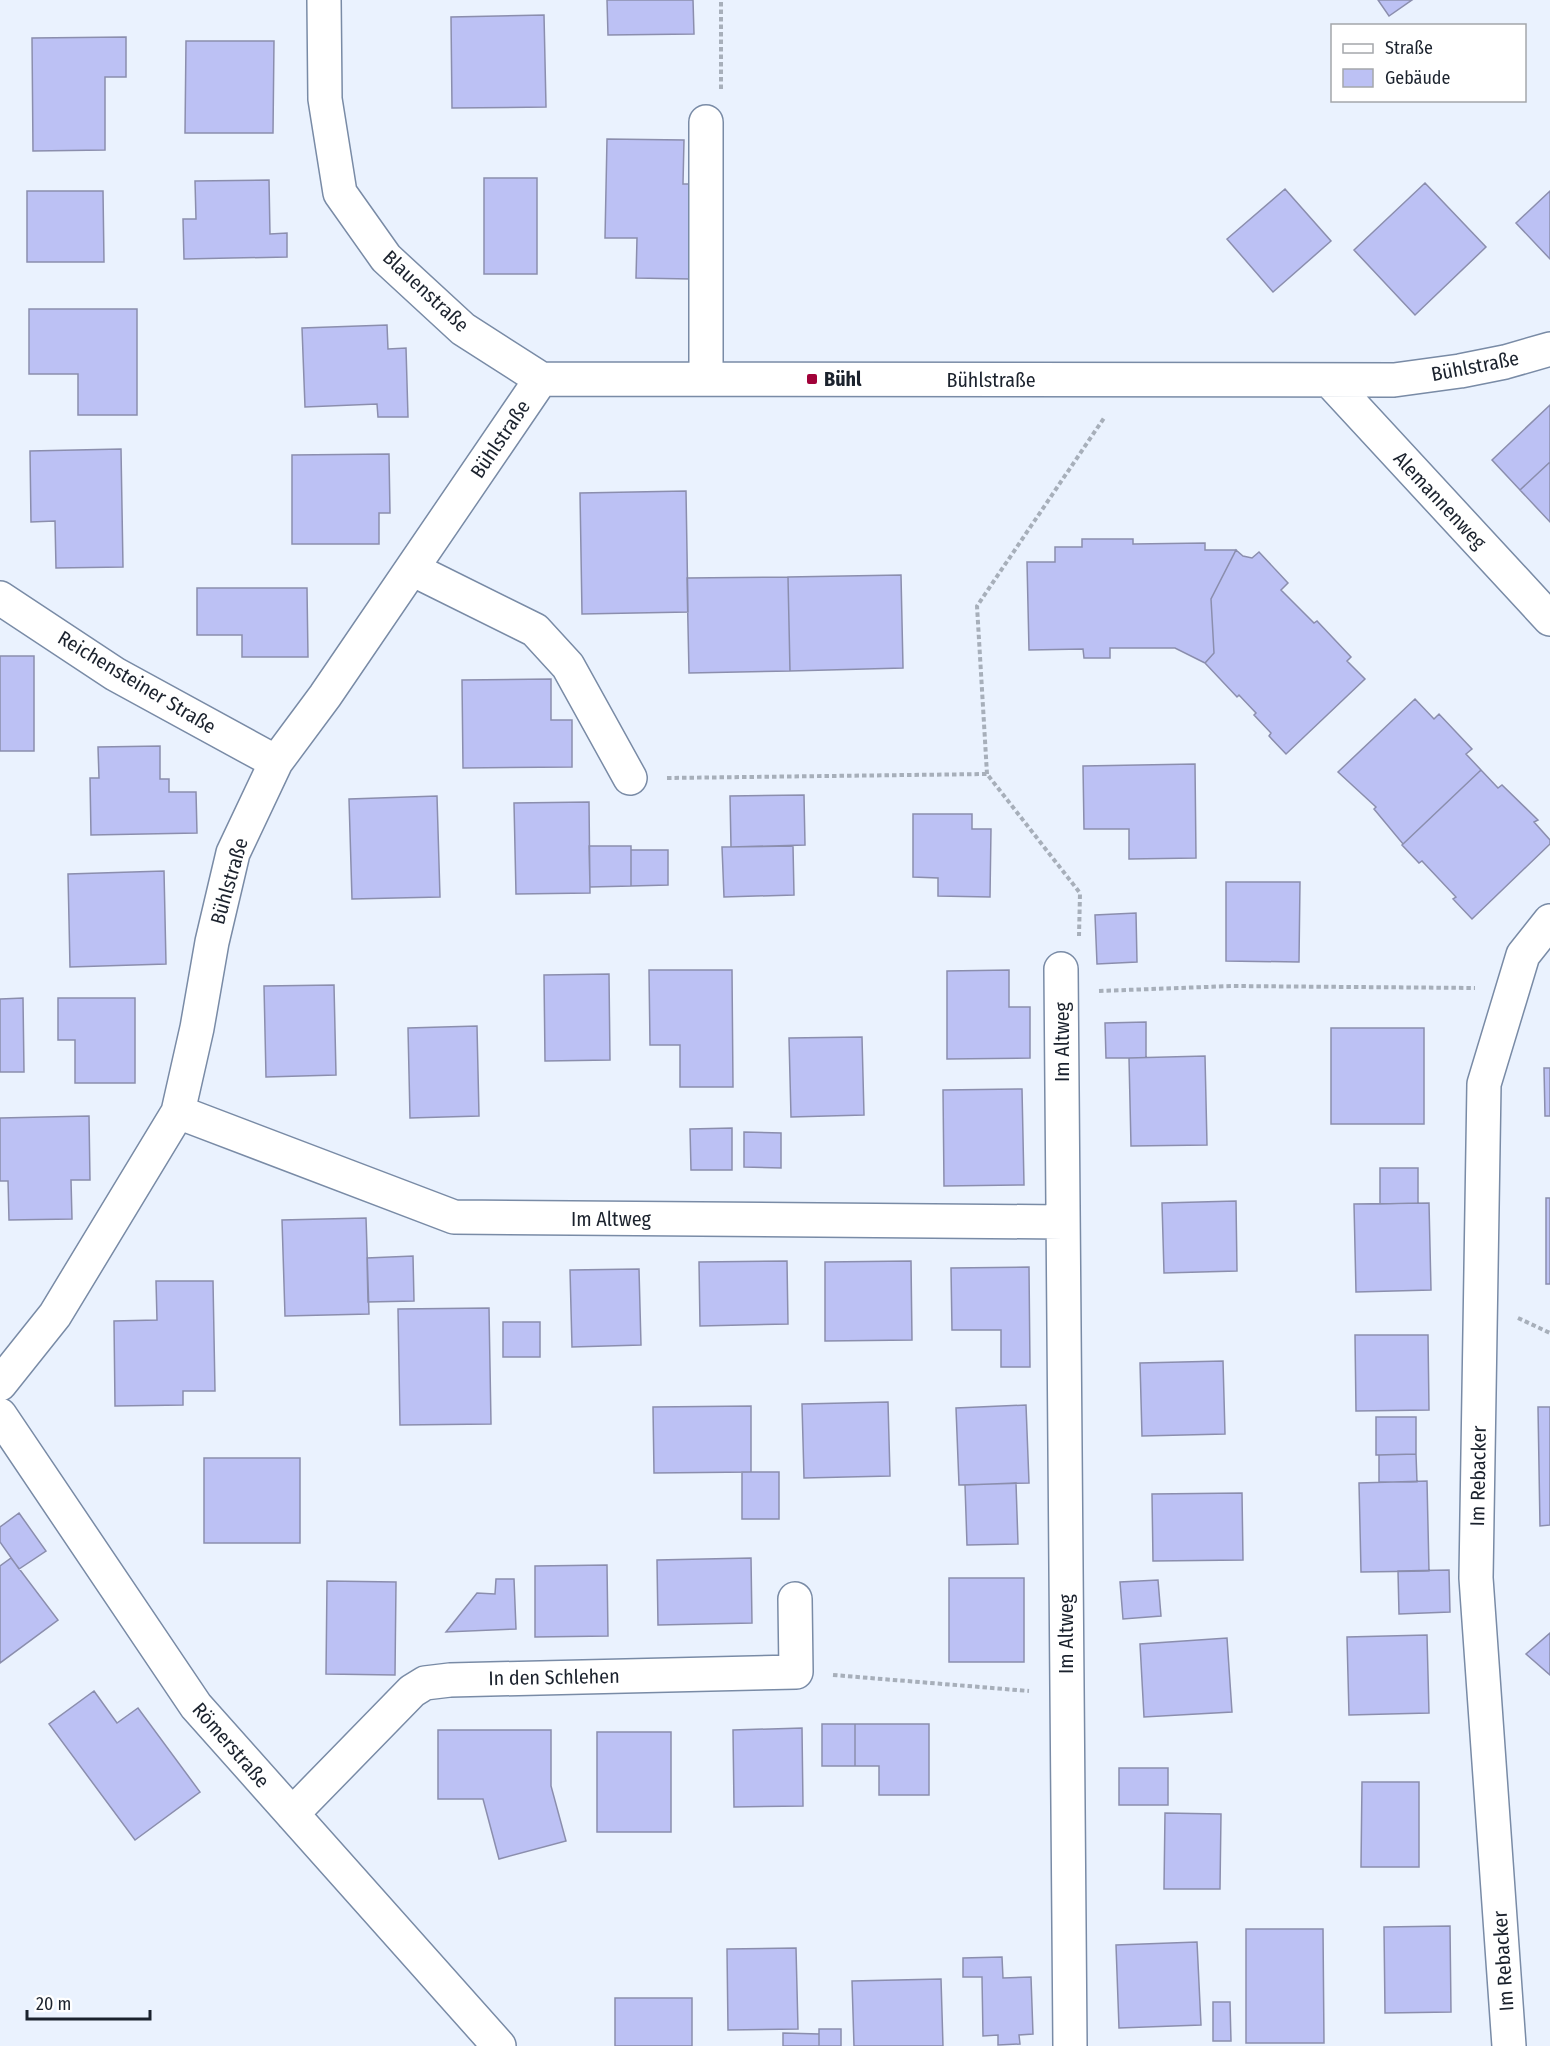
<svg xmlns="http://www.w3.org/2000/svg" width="1550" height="2046" font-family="'Fira Sans Condensed',sans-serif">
<rect width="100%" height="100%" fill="#eaf2fe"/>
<path fill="#bcc1f4" stroke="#8b8ead" stroke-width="1.5" d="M607,0H693L694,34L608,35Z
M1378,0H1412L1389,16Z
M544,15L546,107L452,108L451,17Z
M126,37V77H105V150L33,151L32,38Z
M186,41H274L273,133H185Z
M607,139L684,140L683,184H692L691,279L636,278L637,238H605Z
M484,178H537V274H484Z
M269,180L270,234L287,233V257L184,259L183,219H196L195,181Z
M1425,183L1486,247L1415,315L1354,250Z
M1285,189L1331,241L1273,292L1227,239Z
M27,191H103L104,262H27Z
M1550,191V259L1516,223Z
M29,309H137V415H78V374H29Z
M387,325L388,349L406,348L408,417H378L377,404L305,407L302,328Z
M1550,405V462L1520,490L1492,460Z
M121,449L123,567L56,568L55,521L31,522L30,451Z
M389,454L390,513H379V544H292V455Z
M1550,462V522L1520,490Z
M686,491L688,612L582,614L580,493Z
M1082,539H1133V544L1205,543V550H1236L1211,599L1214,653L1205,663L1175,648H1110V658H1084L1083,649L1029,650L1027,562H1055V547H1082Z
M1236,550L1243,556L1252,558L1259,552L1288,583L1281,590L1314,623L1317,621L1351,657L1347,661L1365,679L1286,754L1269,736L1271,733L1254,715L1256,713L1239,695L1237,697L1205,663L1214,653L1211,599Z
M901,575L903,668L790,671L788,577Z
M788,577L790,671L689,673L687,578Z
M197,588H307L308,657H242V635H197Z
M0,656H34V751H0Z
M551,679V720H572V767L463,768L462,680Z
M1415,699L1434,719L1439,714L1472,749L1466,754L1481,770L1403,844L1374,809L1376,807L1338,772Z
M160,746V779H169V792H196L197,833L91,835L90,778H99L98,747Z
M1195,764L1196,858L1129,859V829H1084L1083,766Z
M1481,770L1498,788L1502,785L1538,820L1534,822L1550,840V844L1472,919L1453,899L1456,897L1422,861L1419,863L1402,845Z
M804,795L805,845L731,847L730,796Z
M437,796L440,897L352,899L349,799Z
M589,802L590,893L516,894L514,803Z
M913,814H972V829H991L990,897L938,896V878L913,877Z
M589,846H631V886L590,887Z
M793,846L794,895L724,897L722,847Z
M631,850H668V885L631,886Z
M164,871L166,964L70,967L68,874Z
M1226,882H1300L1299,962L1226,961Z
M1136,913L1137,962L1097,964L1095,915Z
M649,970H732L733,1087H680V1045H650Z
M1009,970V1007H1030V1058L947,1059V971Z
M609,974L610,1060L545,1061L544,975Z
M334,985L336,1075L266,1077L264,986Z
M23,998L24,1072H0V999Z
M58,998H135V1083H75V1040H58Z
M1146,1022V1058H1106L1105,1023Z
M477,1026L479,1116L410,1118L408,1028Z
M1331,1028H1424V1124H1331Z
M862,1037L864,1115L791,1117L789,1038Z
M1205,1056L1207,1145L1131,1146L1129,1058Z
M1544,1068H1550V1116H1545Z
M1022,1089L1024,1185L944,1186L943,1090Z
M89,1116L90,1180H71L72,1219L9,1220L8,1181H0V1118Z
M732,1128V1170H691L690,1129Z
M744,1132L781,1133V1168L744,1167Z
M1380,1168H1418V1203L1380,1204Z
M1546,1198H1550V1284H1546Z
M1236,1201L1237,1271L1164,1273L1162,1203Z
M1429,1203L1431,1290L1356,1292L1354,1204Z
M366,1218L369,1314L285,1316L282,1220Z
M413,1256L414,1301L368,1302L367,1258Z
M787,1261L788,1324L700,1326L699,1262Z
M911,1261L912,1340L825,1341V1262Z
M1029,1267L1030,1367H1001V1330H952L951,1268Z
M639,1269L641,1345L572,1347L570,1270Z
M156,1281H213L215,1391H183V1405L115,1406L114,1321L157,1320Z
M489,1308L491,1424L400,1425L398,1309Z
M503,1322H540V1357H503Z
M1355,1335H1428L1429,1410L1356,1411Z
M1223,1361L1225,1434L1142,1436L1140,1363Z
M888,1402L890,1476L804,1478L802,1404Z
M1026,1405L1029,1483L959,1485L956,1408Z
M751,1406V1472L654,1473L653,1407Z
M1538,1407H1550V1525L1540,1526Z
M1376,1417H1416V1454L1376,1455Z
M1416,1454L1417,1482H1379V1455Z
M204,1458H300V1543H204Z
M742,1472H779V1519H742Z
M1427,1481L1429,1571L1361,1572L1359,1483Z
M1016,1483L1018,1544L967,1545L965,1485Z
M1242,1493L1243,1560L1153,1561L1152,1494Z
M19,1513L46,1551L19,1569L0,1542V1527Z
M11,1558L58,1620L0,1663V1566Z
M751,1558L752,1623L658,1625L657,1560Z
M607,1565L608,1636L535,1637V1566Z
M1449,1570L1450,1612L1399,1614L1398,1571Z
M949,1578H1024V1662H949Z
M496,1579H514L516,1629L446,1632L477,1593L495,1594Z
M1158,1580L1161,1616L1123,1619L1120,1582Z
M327,1581L396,1582L395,1675L326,1674Z
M1550,1633V1675L1526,1654Z
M1427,1635L1429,1713L1349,1715L1347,1637Z
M1227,1638L1232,1712L1144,1717L1140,1644Z
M94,1691L117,1723L138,1708L200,1792L135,1840L49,1724Z
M822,1724H855V1766H822Z
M855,1724H929V1795H879V1766H855Z
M802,1728L803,1806L734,1807L733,1730Z
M438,1730H551V1786L566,1841L499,1859L483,1799H438Z
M597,1732H671V1832H597Z
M1119,1768H1168V1805H1119Z
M1362,1782H1419V1867H1361Z
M1165,1813L1221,1814L1220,1889H1164Z
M1450,1926L1451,2012L1385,2013L1384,1927Z
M1246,1929H1323L1324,2043H1246Z
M1197,1942L1201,2025L1119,2028L1116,1945Z
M796,1948L798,2029L728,2030L727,1949Z
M1002,1957L1003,1978L1031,1977L1033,2034L1019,2035L1020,2044L998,2045V2035L983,2036L982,1977H963V1958Z
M941,1979L943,2046H854L852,1981Z
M615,1998H692V2046H615Z
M1213,2002H1230L1231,2041H1213Z
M819,2029H841V2046H819Z
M783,2033L819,2034V2046H783Z"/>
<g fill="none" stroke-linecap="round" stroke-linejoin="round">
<g stroke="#798ba6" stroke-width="36">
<path id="minor" d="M324,0L325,99L340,193L386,258L463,329L541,379
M706,122V379
M1329,380L1550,619
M412,569L535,630L568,666L630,778
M0,598L115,674L276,762
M1061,969L1070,2046
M178,1112L454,1217L1063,1222
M0,1384L55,1315L178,1112L197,1028L212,942L233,853L276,762L325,696L541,379L1394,380L1460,371L1505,362L1550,349
M0,1415L196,1706L499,2046
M292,1814L412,1691L425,1683L450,1680L796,1672L795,1599
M1509,2046L1476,1578L1484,1084L1523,955L1550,921"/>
</g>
<path stroke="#a7afba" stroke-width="4" stroke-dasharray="4.5 3" stroke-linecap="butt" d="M721,89V0
M987,774L977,606L1104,418
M667,778L987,774L1080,893L1079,936
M1099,991L1232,986L1475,988
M1518,1318L1550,1333
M833,1675L1029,1691"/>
<use href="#minor" stroke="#fff" stroke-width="33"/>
</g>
<rect fill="#a10239" stroke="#fff" stroke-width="2" x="806" y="373" width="12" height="12" rx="3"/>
<g text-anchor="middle" stroke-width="6" stroke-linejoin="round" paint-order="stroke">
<g font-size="20" fill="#1b222d" stroke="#fff">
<text transform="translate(426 291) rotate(43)" y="7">Blauenstraße</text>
<text transform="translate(1475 366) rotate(-11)" y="7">Bühlstraße</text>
<text x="991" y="387">Bühlstraße</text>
<text transform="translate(500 439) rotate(-56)" y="7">Bühlstraße</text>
<text transform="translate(1440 500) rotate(47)" y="7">Alemannenweg</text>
<text transform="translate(137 682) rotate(31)" y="7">Reichensteiner Straße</text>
<text transform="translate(229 881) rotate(-74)" y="7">Bühlstraße</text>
<text transform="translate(1062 1042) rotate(-90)" y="7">Im Altweg</text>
<text x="611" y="1226">Im Altweg</text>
<text transform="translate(1478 1476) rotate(-89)" y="7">Im Rebacker</text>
<text transform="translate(1066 1634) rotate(-90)" y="7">Im Altweg</text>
<text transform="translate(554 1677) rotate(-1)" y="7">In den Schlehen</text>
<text transform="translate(231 1745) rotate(49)" y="7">Römerstraße</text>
<text transform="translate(1503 1961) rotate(-94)" y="7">Im Rebacker</text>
</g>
<g font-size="20" font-weight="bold" fill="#1b222d" stroke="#fff" text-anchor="start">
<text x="824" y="386">Bühl</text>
</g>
</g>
<rect x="1331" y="24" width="195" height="78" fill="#ffffff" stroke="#a4a7ab" stroke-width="1.5"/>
<rect x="1343" y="44" width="30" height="9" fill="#ffffff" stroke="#a4a7ab" stroke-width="1.5"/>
<text x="1385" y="54" font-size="18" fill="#1b222d">Straße</text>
<rect x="1343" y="69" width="30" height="18" fill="#bcc1f4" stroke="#a4a7ab" stroke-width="1.5"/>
<text x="1385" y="84" font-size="18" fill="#1b222d">Gebäude</text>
<path d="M27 2010v9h123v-9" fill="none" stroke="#1b222d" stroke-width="3"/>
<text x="36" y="2010" font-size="18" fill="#1b222d" stroke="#ffffff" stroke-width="4.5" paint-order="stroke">20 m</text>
</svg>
